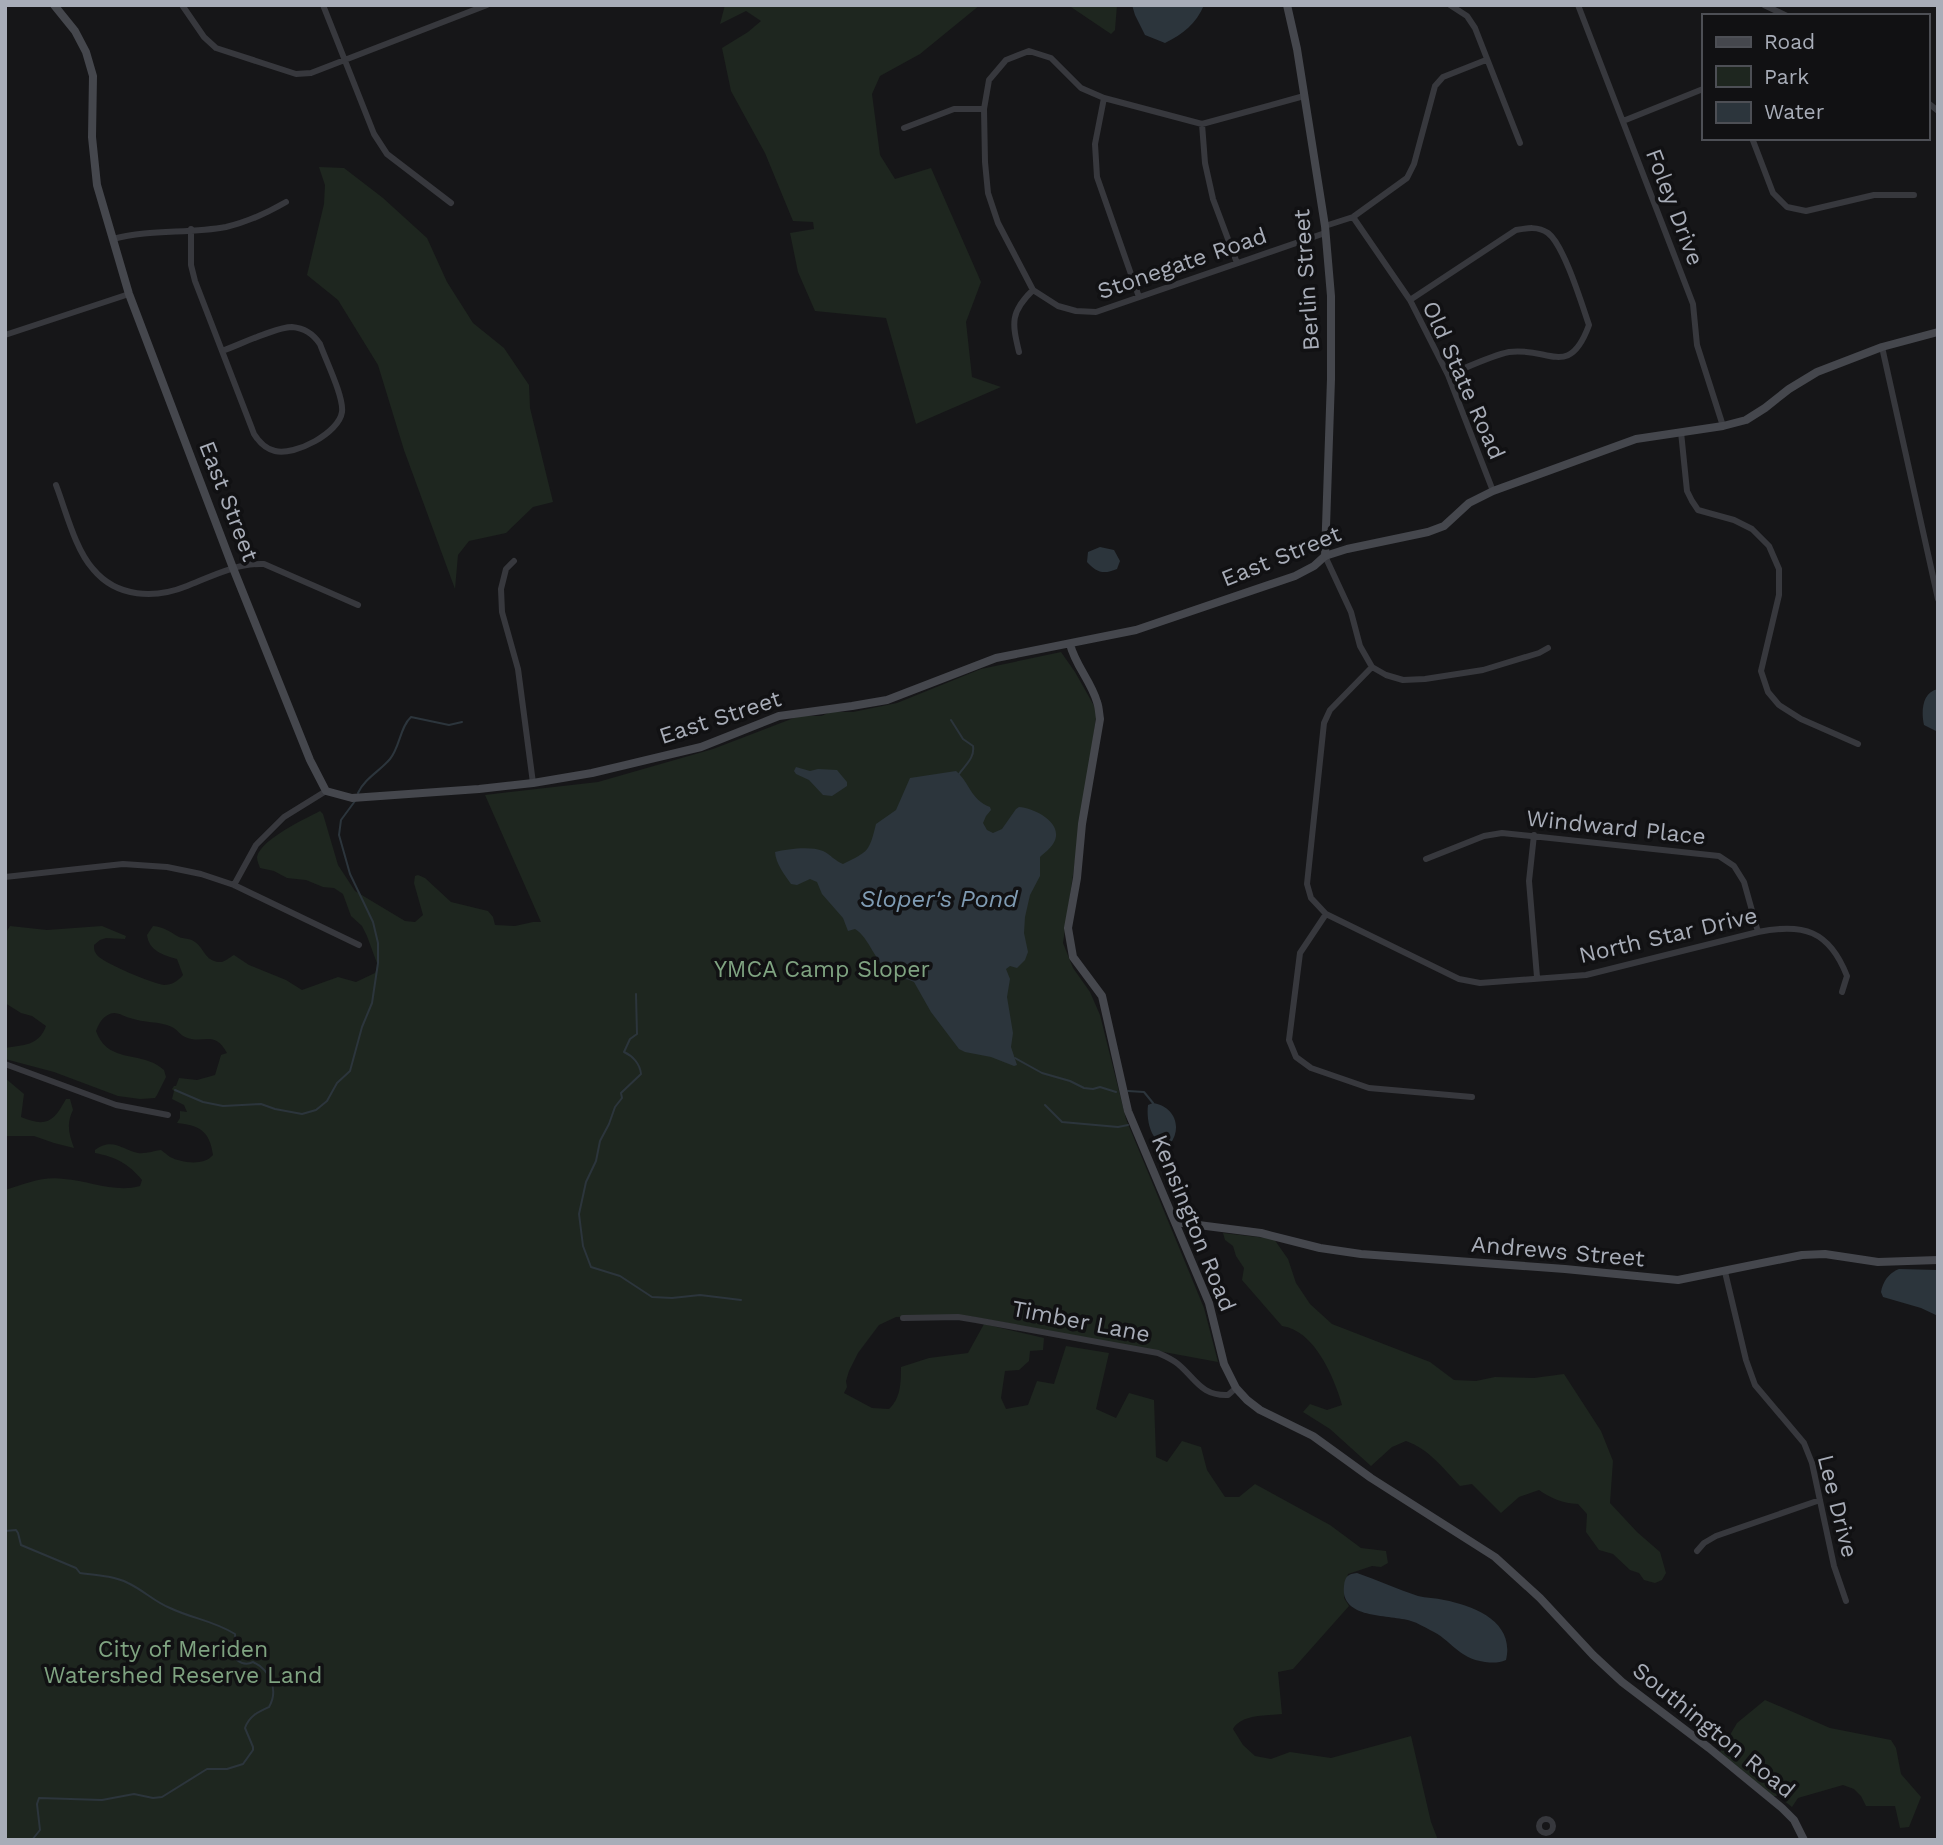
<svg xmlns="http://www.w3.org/2000/svg" width="1943" height="1845" font-family="'Work Sans',sans-serif">
<rect width="100%" height="100%" fill="#161618"/>
<path fill="#1e261f" d="M725,5H980L920,54L880,76L872,94L880,155L895,179L931,168L981,282L966,322L972,377L1001,387L916,424L886,318L815,311L798,272L790,233L814,229L813,222L793,221L765,153L731,91L722,48L748,32L761,21L746,11L720,24Z
M1068,5H1117L1115,30L1111,34Z
M319,167L344,168L383,198L427,238L447,282L473,323L504,348L529,385L530,408L553,502L533,507L506,533L469,541L458,555L455,589L404,450L378,365L338,300L307,275L324,204L325,185Z
M1061,652L1075,672L1097,711L1063,943L1073,968L1090,992L1100,1015L1126,1119L1204,1308L1218,1362L969,1316L896,1317L879,1325L858,1353L849,1371L846,1381L847,1387L844,1393L872,1408L889,1409C901,1398 901,1382 901,1367L929,1358L968,1353L984,1324L1044,1338L1043,1350L1030,1351L1029,1361L1019,1370L1005,1371L1001,1398L1006,1409L1028,1405L1037,1381L1054,1384L1066,1346L1109,1353L1096,1409L1116,1418L1129,1393L1154,1400L1156,1457L1167,1462L1182,1441L1201,1447L1207,1470L1225,1497H1239L1255,1484L1330,1525L1361,1548L1386,1551L1388,1563L1381,1567L1372,1566L1348,1574L1344,1598L1349,1606L1293,1669L1278,1672L1282,1714C1266,1716 1242,1714 1233,1729L1243,1745L1255,1756L1271,1759L1290,1752L1331,1758L1411,1736L1431,1822L1438,1840H5V1190C25,1184 43,1176 64,1179C90,1181 115,1193 140,1186L142,1180C129,1164 116,1157 95,1153V1150C113,1137 122,1150 138,1153C146,1154 153,1151 161,1150C164,1152 167,1155 170,1157C182,1163 204,1166 213,1155C210,1131 199,1125 177,1123L180,1118V1111L187,1112L184,1105L172,1099L174,1091L172,1089L174,1086H176L179,1078L197,1080L215,1075L221,1055L227,1053C214,1029 203,1045 185,1037C180,1035 178,1030 172,1027C159,1021 144,1023 130,1018C125,1017 120,1013 114,1013C104,1014 99,1023 96,1031C108,1065 143,1050 164,1070L166,1077L157,1095L155,1098L140,1099L118,1096L54,1072L5,1059V1048C23,1045 39,1046 46,1026L32,1016L21,1013L5,1003V934L10,926L47,930L102,926L126,936L125,939L106,938L100,940L94,945C94,949 94,951 97,955C103,963 154,984 164,985C172,985 178,981 183,975L177,959C163,955 149,951 147,935L153,926C164,927 170,932 179,937C184,939 190,938 195,942C204,948 205,961 219,962C224,963 230,957 234,955L249,965L286,980L302,990L338,977L356,982L375,973L378,966L367,936L362,926L351,916L343,894L334,888L323,887L306,880L287,878L274,871L260,868C259,865 257,861 257,857C261,839 305,819 320,811L323,814L338,865L355,891L405,921L415,922L423,915L414,883L415,876L418,875L425,878L451,902L488,911L493,917L495,925L515,926L533,922H541L485,795L598,782L713,749L799,716H821L831,712H853L897,703L981,669Z
M5,1078L24,1094L21,1117C47,1128 54,1121 66,1099H70L73,1110C66,1124 69,1134 74,1148L54,1143L34,1136H5Z
M1223,1233L1274,1239L1288,1259L1296,1283L1310,1304L1332,1324L1430,1362L1454,1380L1476,1381L1495,1377L1534,1378L1564,1374L1601,1431L1613,1461L1610,1503L1637,1532L1660,1552L1666,1573L1662,1580L1655,1583L1644,1580L1639,1573L1630,1570L1613,1554L1599,1550L1586,1532L1587,1514L1578,1504C1562,1503 1552,1499 1539,1490L1519,1497L1501,1513L1472,1484L1460,1486C1444,1469 1429,1449 1406,1441L1392,1447L1371,1466L1330,1429L1303,1412L1310,1404L1327,1410L1342,1405C1334,1377 1314,1330 1282,1326L1242,1280L1244,1268L1236,1256L1233,1246L1225,1240Z
M1765,1700L1830,1728L1891,1740L1896,1748L1901,1774L1921,1797L1909,1827L1900,1828L1895,1806H1866L1861,1796L1854,1789L1843,1785L1798,1798L1792,1807L1778,1796H1773L1720,1752L1737,1723Z"/>
<path fill="#2c353c" d="M1132,5H1204C1196,24 1183,34 1165,43L1145,35L1135,15Z
M1100,547L1114,550L1120,561L1117,569C1103,575 1096,572 1087,562L1088,552Z
M1938,689V732L1924,725C1921,712 1922,692 1938,689Z
M796,767L810,771L818,769L837,770L847,782V786L832,796L823,795L809,780L796,774L794,771Z
M956,771C970,783 970,799 990,807L991,810L986,816L983,823L987,830L993,833L1002,829L1016,809L1019,807C1035,808 1066,824 1053,844C1050,849 1044,853 1040,857V876L1030,895L1025,917L1024,933L1028,952L1025,960L1017,968L1010,966L1006,969L1010,979L1007,997L1013,1033L1011,1047L1017,1065L1014,1066L991,1057L965,1052L959,1049L931,1012L914,982C907,978 898,979 892,974C875,963 869,937 855,929L848,931L843,918L822,894L817,882L810,879L797,885L791,884C784,874 776,864 775,852C788,849 810,846 823,851C831,855 835,861 843,864C869,851 869,852 876,824L896,810L910,778Z
M1153,1103C1174,1106 1183,1127 1170,1144C1151,1146 1146,1120 1148,1105Z
M1899,1269L1938,1270V1316L1921,1308L1883,1297L1881,1292C1883,1281 1889,1273 1899,1269Z
M1357,1573C1377,1580 1397,1589 1418,1596C1426,1598 1436,1598 1444,1600C1475,1606 1515,1622 1506,1660C1499,1663 1493,1663 1485,1662C1457,1658 1452,1640 1430,1630C1424,1627 1418,1623 1411,1621C1389,1614 1340,1620 1344,1586C1345,1576 1348,1574 1357,1573Z"/>
<g fill="none" stroke-linecap="round" stroke-linejoin="round">
<path stroke="#2c353c" stroke-width="2" d="M951,720L963,739L973,746C975,758 965,765 959,774
M358,793C365,778 380,771 390,759C400,747 400,727 411,717L449,725L462,722
M636,994L637,1034L630,1039L624,1052C633,1056 640,1064 641,1074L621,1093L622,1098L615,1107L609,1124L600,1141L596,1161L586,1182L579,1214L583,1246L591,1267L620,1276L652,1297L672,1298L700,1295L741,1300
M1015,1058L1042,1073L1070,1081L1084,1088L1093,1089L1100,1087L1116,1092
M175,1090L203,1102L223,1106L261,1104L275,1109L302,1114L316,1110L327,1101L337,1083L350,1071L362,1027L372,1003L378,963V943L373,922L350,874L339,835L341,820L355,801
M1128,1091L1144,1092L1153,1103
M1045,1105L1062,1122L1118,1127L1128,1125
M5,1531L16,1530L18,1533L21,1545L76,1568L80,1573C96,1575 114,1576 128,1583C143,1590 155,1602 170,1608C193,1619 212,1620 235,1634L237,1660C242,1664 247,1665 253,1662C270,1670 279,1690 269,1707C258,1712 249,1716 245,1728L253,1747V1750L243,1764L227,1769H207L162,1797L153,1798L134,1794L102,1800L39,1798L37,1804L40,1830L32,1840"/>
<path stroke="#37383d" stroke-width="6" d="M182,5L204,37L216,48L296,74L311,73L487,5
M323,5L374,134L387,154L451,203
M1450,5L1467,16L1475,28L1520,143
M1578,5L1693,304L1697,345L1723,426
M1764,5L1787,16
M1304,96L1202,124L1104,98L1081,88L1051,58L1029,51L1006,60L989,80L984,109L985,162L988,193L998,223L1033,290L1058,306L1076,311L1096,312L1325,233
M1104,98L1095,144L1097,177L1139,297
M1927,102L1938,111
M1623,121L1703,89
M1202,124L1205,163L1213,199L1237,263
M904,128L954,109H984
M1752,138L1773,193L1787,207L1806,211L1874,195H1914
M1353,217L1410,300L1448,375L1493,491
M1325,226L1353,217L1407,178L1414,164L1435,86L1443,77L1486,60
M191,229V265L195,281L254,434C259,442 266,449 275,451C295,456 339,433 342,412C344,397 326,361 320,344C314,335 304,328 292,327C276,327 239,345 222,351
M113,239C150,229 188,234 226,227C248,222 267,213 286,202
M1410,300L1516,230C1527,228 1538,226 1548,233C1564,245 1582,305 1589,325C1569,380 1548,346 1509,352C1490,356 1466,368 1448,375
M5,335L129,294
M1882,347L1938,599
M1019,352C1012,323 1010,312 1033,290
M1681,432L1687,491L1692,501L1698,510L1734,520L1752,529L1769,546L1779,569V595L1761,671L1768,692L1779,705L1801,719L1858,744
M56,485C66,511 75,549 93,569C117,598 155,599 187,586C212,576 237,563 264,564L358,605
M1325,556L1351,612L1360,646L1372,667L1386,675L1403,680L1425,679L1483,670L1539,653L1548,648
M514,561L506,569L501,589L502,612L518,669L533,783
M1372,667L1330,710L1324,723L1307,884L1311,898L1326,914L1459,979L1480,983L1586,975L1758,932C1803,923 1829,930 1847,976L1842,992
M1534,835L1529,881L1537,977
M1426,859L1484,836L1502,833L1719,856L1734,866L1744,882L1758,932
M5,877L123,864L167,867L201,874L234,885L359,945
M234,885L256,845L284,817L326,791
M1326,914L1300,953L1289,1040L1296,1057L1311,1068L1369,1088L1472,1097
M5,1064L116,1105L168,1115
M1725,1272L1746,1360L1755,1385L1804,1443L1812,1463L1834,1566L1846,1601
M903,1318L958,1317L976,1320L1158,1353C1165,1356 1172,1359 1178,1364C1196,1379 1201,1396 1228,1395L1236,1388
M1697,1551L1704,1543L1716,1536L1820,1500
M1539 1826a7 7 0 1 1 14 0a7 7 0 1 1-14 0Z"/>
<path stroke="#45474d" stroke-width="8" d="M54,5L75,31L86,52L93,76L92,137L97,185L129,294L233,568L310,760L326,791L352,798L479,789L533,783L592,773L701,747L779,716L852,706L887,700L996,658L1136,630L1295,576L1314,566L1325,556L1347,549L1428,532L1444,526L1469,503L1493,491L1636,439L1723,426L1746,420L1765,408L1789,389L1817,372L1882,347L1938,332
M1287,5L1297,49L1325,226L1331,296V379L1325,556
M1070,644C1075,665 1091,681 1097,702C1099,707 1099,713 1100,719L1082,824L1077,878L1068,928L1073,957L1102,996L1128,1111L1209,1303L1224,1364L1236,1388L1247,1400L1260,1410L1313,1436L1371,1478L1495,1557L1540,1598L1593,1655L1622,1682L1709,1748L1782,1808L1794,1820L1804,1840
M1175,1222L1261,1233L1320,1248L1361,1254L1565,1269L1678,1280L1802,1255L1825,1254L1878,1262L1938,1260"/>
</g>
<g text-anchor="middle" stroke-width="7" stroke-linejoin="round" paint-order="stroke">
<g font-size="23" fill="#a8adb8" stroke="#111113">
<text transform="translate(1675 207) rotate(69)" y="8">Foley Drive</text>
<text transform="translate(1182 263) rotate(-19)" y="8">Stonegate Road</text>
<text transform="translate(1306 280) rotate(-94)" y="8">Berlin Street</text>
<text transform="translate(1464 380) rotate(66)" y="8">Old State Road</text>
<text transform="translate(229 501) rotate(69)" y="8">East Street</text>
<text transform="translate(1281 556) rotate(-22)" y="8">East Street</text>
<text transform="translate(720 717) rotate(-18)" y="8">East Street</text>
<text transform="translate(1616 827) rotate(6)" y="8">Windward Place</text>
<text transform="translate(1668 935) rotate(-13)" y="8">North Star Drive</text>
<text transform="translate(1194 1223) rotate(68)" y="8">Kensington Road</text>
<text transform="translate(1558 1251) rotate(5)" y="8">Andrews Street</text>
<text transform="translate(1081 1321) rotate(11)" y="8">Timber Lane</text>
<text transform="translate(1838 1506) rotate(76)" y="8">Lee Drive</text>
<text transform="translate(1714 1730) rotate(39)" y="8">Southington Road</text>
</g>
<g font-size="23" fill="#7fa381" stroke="#111113">
<text x="822" y="977">YMCA Camp Sloper</text>
<text x="183" y="1657">City of Meriden<tspan x="183" dy="26">Watershed Reserve Land</tspan></text>
</g>
<g font-size="24" font-style="italic" fill="#7f9bb3" stroke="#111113">
<text x="939" y="907">Sloper's Pond</text>
</g>
</g>
<rect width="1943" height="1845" fill="none" stroke="#a8adb8" stroke-width="14"/>
<rect x="1702" y="14" width="228" height="126" fill="#111113" stroke="#4d4f55" stroke-width="2"/>
<rect x="1716" y="37" width="35" height="10" fill="#45474d" stroke="#4d4f55" stroke-width="2"/>
<text x="1764" y="49" font-size="21" fill="#a8adb8">Road</text>
<rect x="1716" y="66" width="35" height="21" fill="#1e261f" stroke="#4d4f55" stroke-width="2"/>
<text x="1764" y="84" font-size="21" fill="#a8adb8">Park</text>
<rect x="1716" y="102" width="35" height="21" fill="#2c353c" stroke="#4d4f55" stroke-width="2"/>
<text x="1764" y="119" font-size="21" fill="#a8adb8">Water</text>
</svg>
